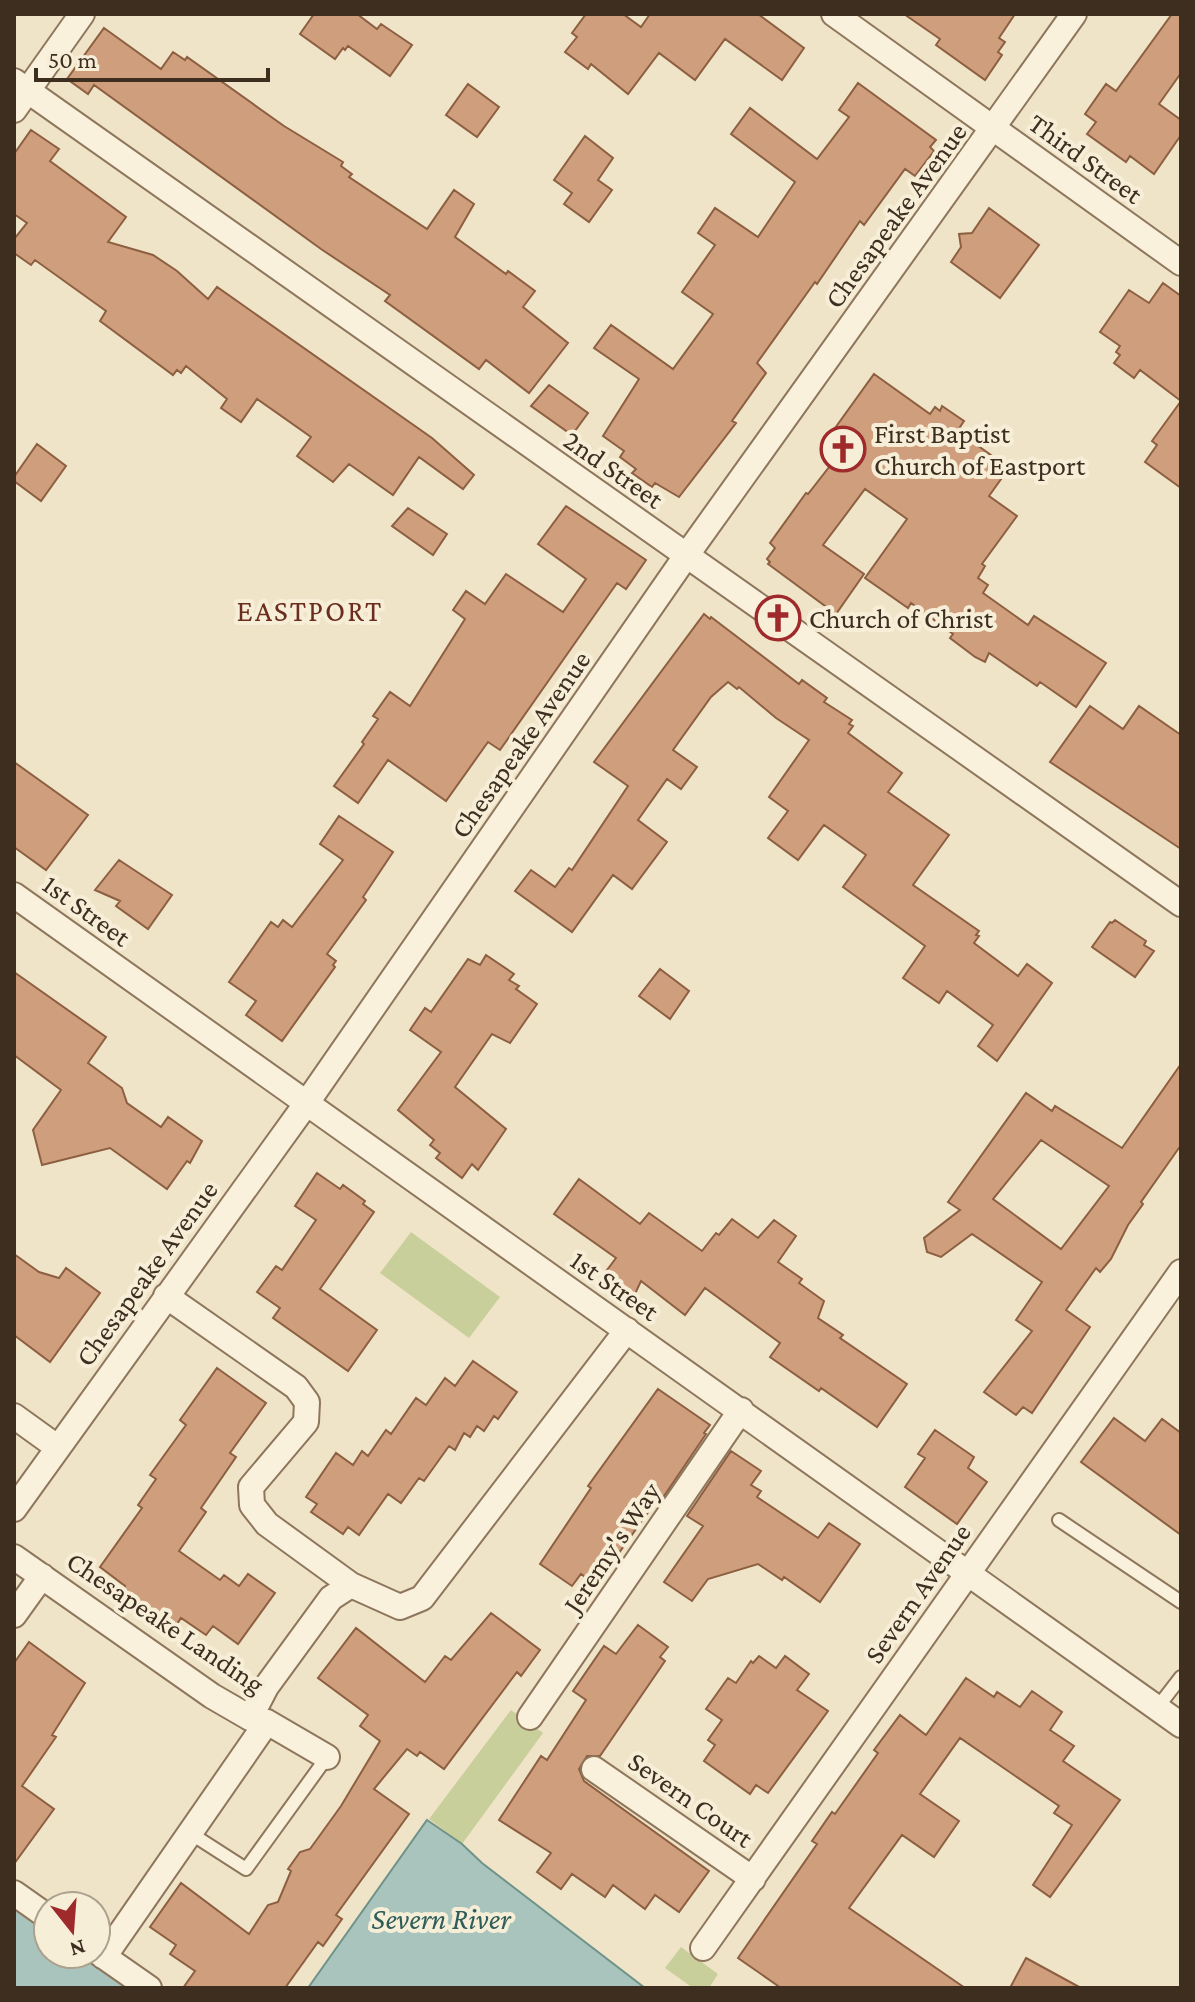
<svg xmlns="http://www.w3.org/2000/svg" width="1195" height="2002" font-family="'Crimson Pro',serif">
<rect width="100%" height="100%" fill="#f0e4c8"/>
<path fill="#c9cf9b" d="M411,1232L500,1297L469,1338L380,1273Z
M511,1710L543,1733L462,1844L429,1819Z
M681,1947L718,1974L709,1988H693L665,1968Z"/>
<path fill="#a9c4bc" stroke="#6f938a" stroke-width="2" d="M427,1820L462,1844L482,1863L645,1988H308Z
M14,1906L48,1930V1954H83L133,1988H14Z"/>
<path fill="#cf9f7d" stroke="#8d5f41" stroke-width="2" fill-rule="evenodd" d="M314,14H357L377,29L381,24L412,45L390,76L348,46L345,50L343,48L335,59L300,34Z
M586,14H623L641,27L650,14H758L804,48L782,80L725,39L695,80L659,53L628,94L591,64L588,69L565,52L577,37L572,33Z
M904,14H1015L999,38L1005,42L998,52L1002,55L985,80L936,45L940,39Z
M1172,14H1181V73L1159,104L1181,120V135L1154,174L1130,156L1126,162L1087,134L1096,122L1085,114L1106,84L1116,91Z
M104,28L161,69L173,52L185,60L187,57L284,126L343,162L341,166L352,174L349,177L427,229L454,190L474,204L455,237L506,274L508,271L535,291L523,307L568,343L529,393L486,360L479,369L385,301L390,295L321,249L94,85L88,94L67,79Z
M858,83L936,140L930,147L934,151L915,176L905,169L864,225L860,221L817,284L815,282L757,363L766,373L732,421L736,423L679,497L655,483L652,487L632,473L636,469L620,457L624,451L603,436L639,379L594,348L611,325L673,369L713,314L682,292L715,245L698,233L715,208L758,237L795,182L731,134L750,108L817,159L849,117L839,110Z
M468,84L499,107L477,137L446,115Z
M31,130L59,149L50,161L126,217L108,242L153,255L177,271L208,299L217,287L432,438L474,475L463,489L419,457L393,495L349,464L333,482L297,456L311,437L257,399L241,422L221,408L227,399L186,366L181,373L177,370L173,375L100,321L106,311L35,260L31,265L14,253V239L27,223L14,214V154Z
M585,136L613,158L598,180L612,190L589,222L564,204L572,193L554,180Z
M989,208L1039,245L1000,298L951,262L961,247L959,234L972,233Z
M1163,283L1181,296V401L1140,370L1134,378L1114,363L1120,355L1116,352L1120,346L1100,332L1129,290L1149,303Z
M874,374L930,414L935,407L940,411L942,406L964,421L960,427L966,431L963,435L1009,468L989,496L1017,516L982,564L985,566L978,578L988,585L983,593L1028,625L1034,616L1106,663L1076,707L1040,682L1037,686L989,653L985,662L975,657L950,638L953,634L911,603L908,608L865,578L907,519L865,489L823,545L864,574L836,614L768,564L770,562L767,559L775,548L770,543L806,493L808,494L840,453L825,442Z
M549,385L588,413L572,435L531,406Z
M1181,401V488L1145,462L1157,445L1152,441Z
M37,444L66,466L41,501L14,481V477Z
M566,506L646,560L626,589L617,583L500,750L488,742L446,801L388,760L358,803L334,786L364,744L362,742L378,719L373,716L390,692L410,706L465,619L453,610L466,591L485,604L506,574L563,612L586,579L538,544Z
M408,508L447,534L433,555L392,526Z
M704,614L710,619L711,617L799,684L802,680L827,698L824,702L852,720L849,724L853,726L848,733L902,773L888,792L949,835L913,885L979,931L976,935L979,936L974,943L1018,976L1027,964L1052,983L997,1061L978,1046L993,1025L947,991L939,1003L903,978L925,946L843,887L866,855L824,825L798,860L768,838L788,811L769,797L809,740L776,718L739,687L737,689L728,682L711,697L673,750L697,767L681,789L667,779L638,820L667,842L632,889L613,875L572,932L515,891L531,870L555,887L569,868L572,870L628,786L594,762Z
M1090,706L1123,729L1139,706L1181,735V849L1050,762Z
M14,762L88,815L46,870L14,847Z
M339,816L393,852L363,897L366,900L327,954L336,961L333,965L335,967L282,1041L246,1015L256,1001L229,982L271,922L278,927L283,920L292,927L343,860L320,844Z
M119,860L172,895L148,929L116,906L120,901L95,890Z
M1115,920L1146,941L1144,945L1154,951L1135,977L1092,947L1110,922L1112,923Z
M486,955L514,974L509,980L519,986L516,989L537,1004L510,1043L492,1034L455,1087L506,1129L478,1170L472,1164L462,1178L436,1158L440,1153L430,1145L434,1140L398,1110L441,1052L410,1030L425,1008L431,1012L468,959L480,965Z
M660,969L689,991L670,1019L639,996Z
M14,972L106,1037L88,1063L122,1088L127,1103L161,1127L168,1117L202,1141L190,1163L187,1161L167,1189L110,1148L42,1165L33,1130L61,1090L14,1055Z
M1181,1064V1145L1141,1202L1143,1204L1128,1225L1111,1259L1100,1272L1096,1268L1066,1310L1090,1327L1032,1413L1023,1407L1016,1415L984,1392L1032,1331L1016,1320L1042,1282L972,1234L941,1257L927,1252L924,1238L960,1210L948,1202L1026,1093L1052,1111L1055,1106L1122,1148ZM1041,1140L1109,1186L1061,1249L993,1199Z
M317,1173L340,1189L343,1185L365,1201L363,1204L374,1212L320,1289L377,1330L348,1371L273,1318L280,1308L257,1292L276,1266L282,1270L316,1220L295,1206Z
M579,1179L640,1224L649,1213L702,1251L716,1233L719,1235L732,1219L758,1238L774,1220L796,1236L778,1262L802,1279L799,1283L824,1301L818,1318L843,1335L840,1338L907,1384L877,1427L821,1388L819,1391L770,1357L780,1343L705,1288L685,1315L641,1281L634,1296L604,1274L616,1258L554,1214Z
M14,1254L39,1272L59,1278L66,1268L100,1293L50,1362L14,1335Z
M473,1361L517,1392L498,1419L494,1416L484,1431L477,1426L470,1437L464,1433L455,1450L449,1446L424,1481L419,1478L401,1503L388,1494L359,1535L348,1527L343,1534L311,1512L317,1504L306,1497L336,1453L353,1465L362,1451L368,1456L386,1430L391,1434L416,1398L426,1405L445,1378L455,1386Z
M217,1368L266,1403L230,1453L236,1457L201,1508L206,1512L179,1551L220,1580L224,1575L239,1586L248,1574L275,1593L238,1644L213,1626L206,1635L181,1618L175,1627L122,1590L125,1586L100,1567L142,1508L138,1505L156,1479L150,1475L186,1425L180,1420Z
M658,1389L710,1425L704,1433L706,1434L662,1499L659,1497L596,1585L581,1574L572,1586L540,1564L591,1488L588,1486Z
M1114,1418L1145,1441L1162,1419L1181,1433V1535L1081,1462Z
M935,1430L974,1457L968,1468L987,1482L957,1524L905,1487L925,1458L918,1454Z
M731,1451L761,1471L751,1485L761,1491L757,1497L818,1538L829,1523L860,1544L820,1602L784,1577L782,1580L758,1564L708,1579L692,1601L664,1582L703,1526L687,1516Z
M491,1613L540,1650L521,1676L517,1672L444,1769L420,1752L417,1756L407,1749L374,1789L409,1814L336,1915L342,1919L323,1946L318,1942L285,1988H183L195,1971L170,1954L176,1945L150,1927L181,1883L249,1934L268,1905L278,1902L291,1871L288,1869L300,1852L310,1849L341,1806L380,1741L360,1726L368,1715L318,1678L356,1628L425,1682L445,1656L451,1660Z
M638,1625L668,1647L660,1657L665,1661L600,1756H587L579,1769L584,1781L709,1871L679,1912L655,1895L645,1909L613,1885L605,1897L572,1874L561,1889L537,1872L551,1853L499,1820L541,1756L547,1760L586,1700L573,1691L604,1646L616,1654Z
M29,1642L85,1683L52,1735L56,1737L22,1786L54,1809L14,1864V1663Z
M759,1656L776,1668L785,1656L809,1674L797,1690L828,1711L768,1793L756,1785L750,1794L704,1761L715,1745L708,1740L722,1720L706,1709L728,1678L736,1683L751,1661L753,1663Z
M966,1678L994,1697L997,1692L1020,1707L1032,1691L1062,1712L1050,1730L1074,1746L1063,1761L1120,1800L1050,1897L1033,1885L1072,1825L1054,1813L1059,1806L960,1738L920,1794L959,1821L934,1857L902,1835L849,1908L965,1988H781L738,1958L817,1844L812,1841L832,1812L835,1814L878,1753L874,1750L900,1715L926,1735Z
M1026,1958L1081,1988H1010Z"/>
<g fill="none" stroke-linecap="round" stroke-linejoin="round">
<g stroke="#8d765c" stroke-width="16">
<path id="service" d="M1059,1520L1181,1602
M1157,1708L1181,1677
M190,1833L246,1869L327,1757"/>
</g>
<g stroke="#8d765c" stroke-width="28">
<path id="minor" d="M834,14L1181,263
M14,81L1181,904
M14,110L82,14
M14,895L1181,1725
M166,1296L296,1387L307,1402L306,1422L251,1487L252,1505L267,1524L351,1585
M14,1416L57,1447
M14,1509L306,1104L686,556L1074,14
M14,1557L212,1696L250,1718L267,1722L327,1757
M14,1615L42,1576
M530,1717L741,1410
M250,1718L266,1687L331,1598L351,1585L400,1607L422,1598L627,1330
M594,1769L753,1879
M14,1893L48,1917
M703,1948L1181,1272
M96,1951L149,1988
M104,1957L267,1722"/>
</g>
<use href="#service" stroke="#faf1dc" stroke-width="12"/>
<use href="#minor" stroke="#faf1dc" stroke-width="24"/>
</g>
<defs>
<g id="church-ring" transform="scale(2.3)"><circle r="9.5" fill="#f7eed8" stroke="#9e2a2b" stroke-width="1.5"/><path d="M-1.2-6h2.4v3.5h3.3v2.4h-3.3V6h-2.4V-.1h-3.3v-2.4h3.3Z" fill="#9e2a2b"/></g>
</defs>
<g fill-rule="evenodd">
<use href="#church-ring" x="843" y="449"/>
<use href="#church-ring" x="778" y="618"/>
</g>
<g text-anchor="middle" stroke-width="8" stroke-linejoin="round" paint-order="stroke">
<g font-size="28" fill="#3d2e20" stroke="#f7eed8">
<text transform="translate(1086 158) rotate(36)" y="10">Third Street</text>
<text transform="translate(895 215) rotate(-54)" y="10">Chesapeake Avenue</text>
<text transform="translate(614 469) rotate(35)" y="10">2nd Street</text>
<text transform="translate(520 744) rotate(-55)" y="10">Chesapeake Avenue</text>
<text transform="translate(87 910) rotate(36)" y="10">1st Street</text>
<text transform="translate(146 1273) rotate(-54)" y="10">Chesapeake Avenue</text>
<text transform="translate(615 1285) rotate(35)" y="10">1st Street</text>
<text transform="translate(611 1547) rotate(-56)" y="10">Jeremy's Way</text>
<text transform="translate(917 1593) rotate(-55)" y="10">Severn Avenue</text>
<text transform="translate(166 1622) rotate(34)" y="10">Chesapeake Landing</text>
<text transform="translate(691 1799) rotate(35)" y="10">Severn Court</text>
</g>
<g font-size="28" fill="#3d2e20" stroke="#f7eed8" text-anchor="start">
<text x="874" y="443">First Baptist<tspan x="874" dy="32">Church of Eastport</tspan></text>
<text x="809" y="628">Church of Christ</text>
</g>
<g font-size="30" letter-spacing="2" fill="#6b2e1e" stroke="#f7eed8">
<text x="310" y="621">EASTPORT</text>
</g>
<g font-size="30" font-style="italic" fill="#2f5d5a" stroke="#f7eed8">
<text x="441" y="1929">Severn River</text>
</g>
</g>
<rect width="1195" height="2002" fill="none" stroke="#3d2e20" stroke-width="32"/>
<g transform="translate(72 1930) rotate(163)"><circle r="38" fill="#f7eed8" stroke="#ada18e" stroke-width="2"/>
<path d="M0-6L14 30L0 20L-14 30Z" fill="#9e2a2b"/>
<text y="-12" font-size="22" font-weight="bold" text-anchor="middle" fill="#3d2e20">N</text>
</g>
<path d="M36 68v12h232v-12" fill="none" stroke="#3d2e20" stroke-width="4"/>
<text x="48" y="68" font-size="24" fill="#3d2e20" stroke="#f7eed8" stroke-width="6" paint-order="stroke">50 m</text>
</svg>
